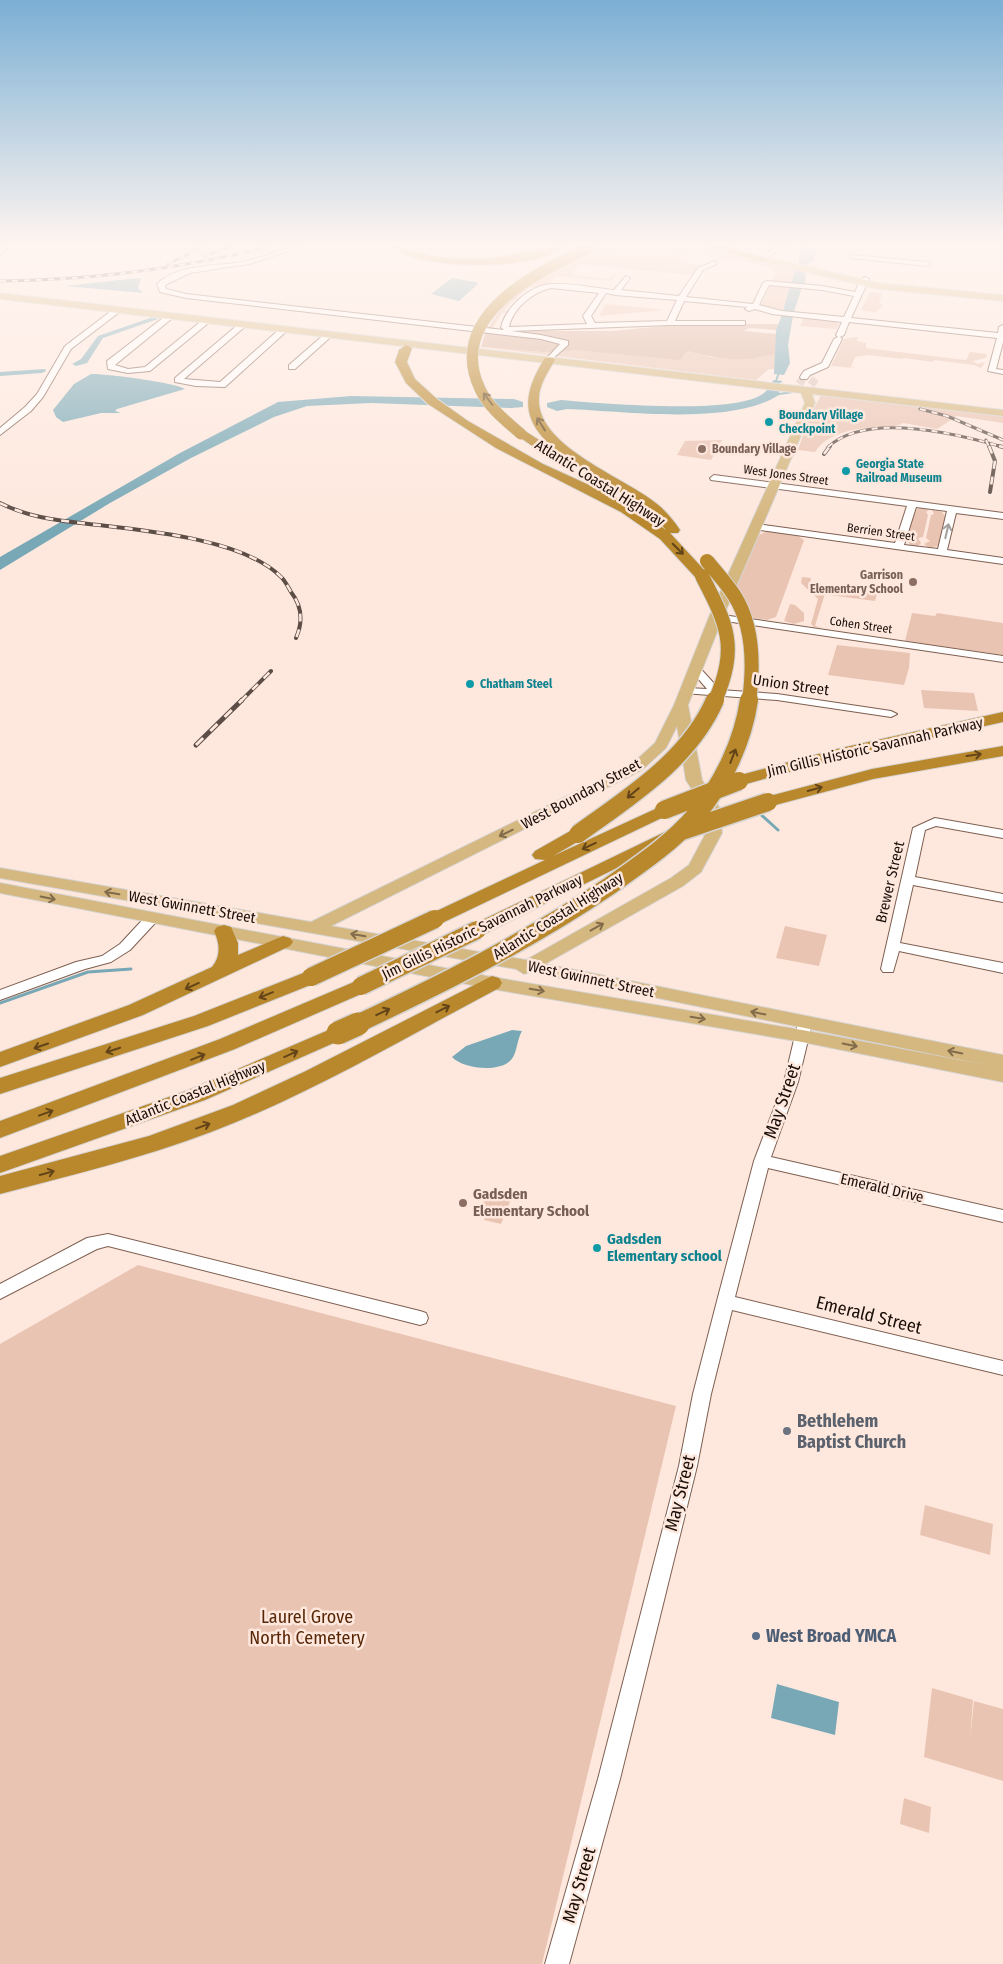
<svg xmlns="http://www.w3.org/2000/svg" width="1003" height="1964" font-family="'Fira Sans Condensed',sans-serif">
<rect width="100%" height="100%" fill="#fee8de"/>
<path fill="#eac4b2" d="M599,247H651L687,253L688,256L662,253L586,254Z
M657,247H702L796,269L791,283L772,281L776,273L772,269C751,261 706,252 692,275L579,264L572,275L609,279L613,274H616L611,281L556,276L547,285L529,288L516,298L519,300H514L504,310L508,312L502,313L491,331H486L499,311L513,297L548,274L584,255L671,256L681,258L680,262L702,265L720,256Z
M771,285L790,286L783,311L761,305Z
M870,292L882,293L879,304L884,305L876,311L879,313L861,310Z
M606,304L666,310L599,316Z
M804,318L837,322L839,325L836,329L800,326Z
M856,337H858L857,341L866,343V348L966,360L970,352L987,354L986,358L973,361L977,364L985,362L981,368L974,365L934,360L933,362L904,358L902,359L867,355L855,357L851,367L856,368L831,366L844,339Z
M481,347L555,353L576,350L687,351L710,357L759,358L775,354V369H769L756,380Z
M821,395L1003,415V423L957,416L937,429L903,423C897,427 888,426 880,427C857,428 828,432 815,452L798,450L809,418Z
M722,440L711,460L677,455L685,441Z
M920,508L929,510L926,512L928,515L923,537L918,538L921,543L918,546L910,545L907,540L915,510Z
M932,510L942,512L945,516L938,546L929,548L924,544L930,541L926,538L931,515L934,514Z
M767,531L798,536L804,540L776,617L767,620L753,618L736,584L757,536Z
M802,577L811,578L810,583L827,587L815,626L823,628L814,627L811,624L818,599L801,583Z
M831,586L875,592L877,594L875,601L829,595Z
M790,604L795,605L804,613V621L794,624L784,621Z
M912,613L935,616L937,613L1003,623V655L905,641Z
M837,645L910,653L909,668L904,685L828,675Z
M921,690L974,693L978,711L924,708Z
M785,926L827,935L819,966L776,958Z
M491,1190L505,1193L504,1197L511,1199L501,1224L484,1220L489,1208L481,1207L487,1193L489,1194Z
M138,1265L676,1406L542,1964H0V1344Z
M925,1505L993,1524L990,1555L920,1535Z
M932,1688L973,1700L970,1740L974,1701L1003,1709V1781L924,1757Z
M904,1798L931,1807L929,1833L900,1824Z"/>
<path fill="#dbb29e" d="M683,324H778L776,330L749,328L744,331L777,334L775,354C744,363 717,359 687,351L680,360L576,350L555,353L481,347L486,331H613Z"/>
<path fill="#78a8b6" d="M801,247L818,248L813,261L806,265L805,284L791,283L798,263Z
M137,278L141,279L138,288L143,293L65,286Z
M452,278L476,282L478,284L459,301L431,294Z
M790,286L802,287L794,312L783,311Z
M782,315L793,316L788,345L790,363L784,375L774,374L776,330Z
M91,374C102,373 179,383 185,389L117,409L115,411L121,413H101L63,422L56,417L53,410L74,384Z
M774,380L783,381L780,383L779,395C730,426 624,411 567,409L557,411L547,407V403L561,400C597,403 741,416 765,392C769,389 770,383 774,380Z
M351,396L514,399L523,402V407L511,408L371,403L307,406L274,417L191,458L110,503L0,570V557L180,453L278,402Z
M512,1030L522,1031C517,1039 517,1054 511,1060C499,1073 463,1069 452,1057L466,1046Z
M777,1684L839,1702L835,1735L771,1718Z"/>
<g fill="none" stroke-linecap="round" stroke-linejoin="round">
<path stroke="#78a8b6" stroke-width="2" d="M775,384L780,369
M779,394L793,392"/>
<path stroke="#78a8b6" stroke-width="3" d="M758,812L778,830
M0,1003L88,972L131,969"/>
<path fill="#78a8b6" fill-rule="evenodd" d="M156,316L159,318L158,319L103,338L87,363L76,366L72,364L81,359L98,336Z
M45,369L46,371L42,373L0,376V372Z"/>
<path stroke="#dcc7be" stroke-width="8" stroke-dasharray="8 4" stroke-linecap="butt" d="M799,384L804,377
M811,385L816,378"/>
<g stroke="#7e5f50" stroke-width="2">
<path id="minor" d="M7,247L2,254L0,255V247Z
M290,247H301L249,264L190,273L165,285L166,289L186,294L504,330L501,327C506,307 530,285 552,284C572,283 594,288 614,290L626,276L630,278L621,290L679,296L698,268L715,261L717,264L703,270L686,297L753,304L763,283L767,281L822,286L855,292L861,279L865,277L869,279L851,318L998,333L999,327L1003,325V342L996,369L1003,370V374L988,371L997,338L849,322L844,335L840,337L842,339L828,367L810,375L807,379H801L800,377L804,371L822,363L834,339L838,337L836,335L842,322L772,314L755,309L749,311L745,309L747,307L684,301L675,321H745V325H670L511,331L541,335L568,341V345L549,362L545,360L560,344L541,339L186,298L160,292L157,284C179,263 215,267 242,262C258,259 274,253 290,247ZM769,285L822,290L854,296L844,317L782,311L759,305ZM551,288L599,293L583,316L587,324L509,327C513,308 533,292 551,288ZM606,293L615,295L677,300L667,321L595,323L591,316Z
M776,247H784L764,260H760V258Z
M852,255L928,262L931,264L928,266L850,258Z
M115,308L122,310L71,349L43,397L31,411L0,435V428L25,407L37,394L65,346Z
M168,314L175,316L115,365L128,369L145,367L205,318L212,320L150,371L128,373L108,369L107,361Z
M241,322L248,324L184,379L220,382L282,327L289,329L225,387L196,386L175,382V378Z
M327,332L334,334L295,369H289V365Z
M714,475L1003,513V519L956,513L947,550L1003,558V564L753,529V525L756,524L895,543L907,506L711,480L710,478ZM916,507L947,511L938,549L904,545Z
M716,614L1003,656V662L712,619L711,617Z
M695,666L699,667L720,690L777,694L891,711L897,714L891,717L777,700L683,693L681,691L687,688L707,689L690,669Z
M935,818L1003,830V838L936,826L925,830L915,877L1003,894V902L913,885L900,943L1003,963V973L899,951L893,972H883L881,969L913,828Z
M152,914L159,918L157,921L130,950L111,962L85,969L0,1000V990L76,962L102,956L120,944L147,915Z
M805,1018L812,1023L798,1082L771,1157L1003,1210V1222L768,1168L735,1297L1003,1361V1375L732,1310L711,1394L697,1466L620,1779L569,1964H545L598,1779L679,1466L693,1394L717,1301L754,1161L784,1082L798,1023Z
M108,1234L420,1311L426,1313L428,1318L426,1323L420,1325L108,1246L97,1249L0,1299V1284L87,1238Z"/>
</g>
<g stroke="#d6d4d3" stroke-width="2">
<path id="major" d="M762,256L878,283L1003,295V301L878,289L759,261V257Z
M0,293L1003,410V416L812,394L815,403L723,617L688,705L702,780L719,807L722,833L701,872L683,886L545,964L1003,1055V1082L802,1042L492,989L0,893V883L492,977L802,1030L991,1066L530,972L524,974L516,969L0,878V868L311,922L632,764L655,743L674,705L709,617L805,403L801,393L0,299ZM677,726L686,780L703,807L706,833L689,865L671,878L526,960L331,926L642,770L666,748Z"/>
</g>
<g stroke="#d6d4d3" stroke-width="2">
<path id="highway" d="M393,247C408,247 420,254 434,256C448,259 463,259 477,259C507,259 535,247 565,247C535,270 422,272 393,247Z
M709,247H728L767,259L762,262Z
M406,345L412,348L407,362L415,379L437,399L468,421L543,464L622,500L666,530C638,496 602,483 567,458V463H557L515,434L521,430L525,431L564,456C523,426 518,400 545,358H553L555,360C548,372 539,385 539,399C537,447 626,478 657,504C666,511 674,521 680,530L678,533H670L707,573L709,576L707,579H697L660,539L621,512L496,448L428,404L406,383L395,362L399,350Z
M1003,712V722L840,758L739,786L733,785L730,781L733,777L837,749Z
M1003,746V756L873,779L768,807L762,806L759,802L762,798L872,769Z
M664,805L670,806L673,810L670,814L442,923L435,925L428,923L425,919L428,915L545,860L535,859L532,855L535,851L572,830H584L587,834L584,838L553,856Z
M669,830L675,831L678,835L675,839L484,934L477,936L470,934L467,930L470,926Z
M224,925L231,927L238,943V955L283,936L290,938L293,942L290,946L143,1015L0,1067V1052L129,1005L212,967C221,956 220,944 214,931L217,927Z
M311,970L318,972L321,977L318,982L208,1026L0,1094V1078L194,1016Z
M492,976L499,978L502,983L499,988C404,1038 311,1094 211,1132C143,1158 71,1175 0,1194V1176L149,1136L233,1105L306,1071Z
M361,979L368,981L371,986L368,991L235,1049L0,1138V1121L220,1039Z
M338,1026L345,1028L348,1033L345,1038L205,1100L0,1173V1156L189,1090Z"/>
</g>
<use href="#minor" fill="#fff" fill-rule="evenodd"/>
<use href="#major" fill="#d5b780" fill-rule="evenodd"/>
<use href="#highway" fill="#b9872c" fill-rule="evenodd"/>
<g stroke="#5c4d46" stroke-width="3">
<path id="rail-far2" d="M204,256L230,247
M168,264L202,247
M0,281C91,280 179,269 267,247
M920,409L947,416L1003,440
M986,440L989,447
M828,447C867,411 958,434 1003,447"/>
</g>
<g stroke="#5c4d46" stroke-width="4">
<path id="rail-far1" d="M989,446L995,461L990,492
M999,446L1003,447
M824,454L830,446
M0,503C16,511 33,516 51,519C112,529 235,532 280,576C285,580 288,587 291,592C302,606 303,622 296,638
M241,701L271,671"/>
</g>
<g stroke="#5c4d46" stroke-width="5">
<path id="rail" d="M196,745L242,700"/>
</g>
<use href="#rail-far2" stroke="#fee8de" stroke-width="2" stroke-dasharray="6" stroke-linecap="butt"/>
<use href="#rail-far1" stroke="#fee8de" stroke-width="2.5" stroke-dasharray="8" stroke-linecap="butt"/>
<use href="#rail" stroke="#fee8de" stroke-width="3" stroke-dasharray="10" stroke-linecap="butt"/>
<g stroke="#d6d4d3" stroke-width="12" stroke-linecap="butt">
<path id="highway-bridge-far3" d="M521,434C506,421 488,407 480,389C445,315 538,272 591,247"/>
</g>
<g stroke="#d6d4d3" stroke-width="16" stroke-linecap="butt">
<path id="highway-bridge-far2" d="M707,561C716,572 726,583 734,595C754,626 754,665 749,701
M702,576C728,626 738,647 715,701"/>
</g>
<g stroke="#d6d4d3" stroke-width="21" stroke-linecap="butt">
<path id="highway-bridge-far1" d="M664,810L739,781
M682,831L768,802
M578,834C629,797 689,760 715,700
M311,977L435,919
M361,986L477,930
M355,1025C442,984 528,941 608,887C639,865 671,844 696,815C723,784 743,741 749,700"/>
</g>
<g stroke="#d6d4d3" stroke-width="26" stroke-linecap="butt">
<path id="highway-bridge" d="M338,1033L358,1024"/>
</g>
<use href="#highway-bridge-far3" stroke="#b9872c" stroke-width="11"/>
<use href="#highway-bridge-far2" stroke="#b9872c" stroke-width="14"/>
<use href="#highway-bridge-far1" stroke="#b9872c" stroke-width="18"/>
<use href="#highway-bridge" stroke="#b9872c" stroke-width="23"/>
</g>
<defs><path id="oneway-shaft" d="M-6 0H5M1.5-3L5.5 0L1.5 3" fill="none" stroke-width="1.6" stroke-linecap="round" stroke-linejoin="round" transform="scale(1.25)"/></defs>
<g stroke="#624418">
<use href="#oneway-shaft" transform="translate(488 399) rotate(-127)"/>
<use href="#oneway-shaft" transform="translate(541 424) rotate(-122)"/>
<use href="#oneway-shaft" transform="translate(678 549) rotate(45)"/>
<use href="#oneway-shaft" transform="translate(974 755) rotate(-8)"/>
<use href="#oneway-shaft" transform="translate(733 756) rotate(-69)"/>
<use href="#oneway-shaft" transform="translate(815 789) rotate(-15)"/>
<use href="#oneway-shaft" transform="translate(633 793) rotate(140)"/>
<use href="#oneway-shaft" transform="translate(589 846) rotate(155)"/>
<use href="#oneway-shaft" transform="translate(192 986) rotate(156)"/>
<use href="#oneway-shaft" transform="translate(266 995) rotate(158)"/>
<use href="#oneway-shaft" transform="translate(443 1009) rotate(-27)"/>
<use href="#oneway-shaft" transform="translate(383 1012) rotate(-25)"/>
<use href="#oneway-shaft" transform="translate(41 1046) rotate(161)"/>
<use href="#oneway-shaft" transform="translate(113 1050) rotate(162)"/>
<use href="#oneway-shaft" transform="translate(291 1054) rotate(-24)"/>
<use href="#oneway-shaft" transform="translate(198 1057) rotate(-22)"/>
<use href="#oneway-shaft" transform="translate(46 1113) rotate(-20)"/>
<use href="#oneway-shaft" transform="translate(203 1126) rotate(-20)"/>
<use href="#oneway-shaft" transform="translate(47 1173) rotate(-15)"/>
</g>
<use stroke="#a39f9c" href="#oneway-shaft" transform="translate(947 531) rotate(-77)"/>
<g stroke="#816b4a">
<use href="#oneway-shaft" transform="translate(506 833) rotate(154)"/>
<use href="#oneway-shaft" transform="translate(112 893) rotate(-170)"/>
<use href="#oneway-shaft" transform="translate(48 898) rotate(11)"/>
<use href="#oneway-shaft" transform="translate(597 927) rotate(-29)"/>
<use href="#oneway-shaft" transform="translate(358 935) rotate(-170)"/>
<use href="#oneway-shaft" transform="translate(537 990) rotate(10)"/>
<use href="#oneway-shaft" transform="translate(758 1013) rotate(-168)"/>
<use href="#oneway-shaft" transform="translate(698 1018) rotate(10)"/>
<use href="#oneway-shaft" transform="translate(850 1045) rotate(11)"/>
<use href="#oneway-shaft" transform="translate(955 1052) rotate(-169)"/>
</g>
<linearGradient id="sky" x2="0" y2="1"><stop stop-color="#7bafd4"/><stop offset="0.47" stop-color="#fff5f0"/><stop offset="1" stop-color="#fff5f0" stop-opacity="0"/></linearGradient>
<rect width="1003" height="522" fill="url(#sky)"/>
<g fill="#0f9aa8" stroke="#fee8de" stroke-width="2">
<circle cx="769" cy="422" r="5"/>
<circle cx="846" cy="471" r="5"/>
<circle cx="470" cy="684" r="5"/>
<circle cx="597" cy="1248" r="5"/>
</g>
<g fill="#8d6e63" stroke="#fee8de" stroke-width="2">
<circle cx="702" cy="449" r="5"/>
<circle cx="913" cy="582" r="5"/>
<circle cx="463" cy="1203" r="5"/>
</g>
<circle fill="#6b7280" stroke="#fee8de" stroke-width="2" cx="787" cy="1431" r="5"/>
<circle fill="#5c6f8a" stroke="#fee8de" stroke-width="2" cx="756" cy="1636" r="5"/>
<g text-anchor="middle" stroke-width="5" stroke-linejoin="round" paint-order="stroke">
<g font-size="12" font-weight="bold" fill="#0d838f" stroke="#fee8de" text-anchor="start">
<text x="779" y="419">Boundary Village<tspan x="779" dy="14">Checkpoint</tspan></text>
<text x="856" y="468">Georgia State<tspan x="856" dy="14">Railroad Museum</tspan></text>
<text x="480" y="688">Chatham Steel</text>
</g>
<g font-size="12" font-weight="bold" fill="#785e54" stroke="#fee8de" text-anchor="start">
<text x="712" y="453">Boundary Village</text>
<text x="903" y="579" text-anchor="end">Garrison<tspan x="903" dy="14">Elementary School</tspan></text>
</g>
<g font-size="12" fill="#1a0e08" stroke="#fee8de">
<text transform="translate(786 475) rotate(8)" y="4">West Jones Street</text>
<text transform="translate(881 532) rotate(8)" y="4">Berrien Street</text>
<text transform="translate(861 625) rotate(8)" y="4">Cohen Street</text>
</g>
<g font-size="15" fill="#1a0e08" stroke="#fee8de">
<text transform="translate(600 483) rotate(32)" y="5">Atlantic Coastal Highway</text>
<text transform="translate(791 685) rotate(8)" y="5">Union Street</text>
<text transform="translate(875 747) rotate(-13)" y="5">Jim Gillis Historic Savannah Parkway</text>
<text transform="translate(581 794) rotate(-28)" y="5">West Boundary Street</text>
<text transform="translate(890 882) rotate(-77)" y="5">Brewer Street</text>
<text transform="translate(192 907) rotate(10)" y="5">West Gwinnett Street</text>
<text transform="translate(558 916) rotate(-32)" y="5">Atlantic Coastal Highway</text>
<text transform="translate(482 927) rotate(-26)" y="5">Jim Gillis Historic Savannah Parkway</text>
<text transform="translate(591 979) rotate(12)" y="5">West Gwinnett Street</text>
<text transform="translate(195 1093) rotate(-22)" y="5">Atlantic Coastal Highway</text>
<text transform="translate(882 1188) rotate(13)" y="5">Emerald Drive</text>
</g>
<g font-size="15" font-weight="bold" fill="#785e54" stroke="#fee8de" text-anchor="start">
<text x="473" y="1199">Gadsden<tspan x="473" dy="17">Elementary School</tspan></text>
</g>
<g font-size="15" font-weight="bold" fill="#0d838f" stroke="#fee8de" text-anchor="start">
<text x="607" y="1244">Gadsden<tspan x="607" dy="17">Elementary school</tspan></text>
</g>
<g font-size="18" fill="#1a0e08" stroke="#fee8de">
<text transform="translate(782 1101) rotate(-71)" y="6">May Street</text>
<text transform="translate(869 1315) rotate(14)" y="6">Emerald Street</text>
<text transform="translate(680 1493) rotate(-76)" y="6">May Street</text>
<text transform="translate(579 1885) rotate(-74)" y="6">May Street</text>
</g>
<g font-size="18" font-weight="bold" fill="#5b616d" stroke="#fee8de" text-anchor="start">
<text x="797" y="1427">Bethlehem<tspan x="797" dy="21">Baptist Church</tspan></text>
</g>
<g font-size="18" fill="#582606" stroke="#fee8de">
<text x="307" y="1623">Laurel Grove<tspan x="307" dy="21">North Cemetery</tspan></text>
</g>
<g font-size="18" font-weight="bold" fill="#4e5e75" stroke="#fee8de" text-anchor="start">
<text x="766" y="1642">West Broad YMCA</text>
</g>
</g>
</svg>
